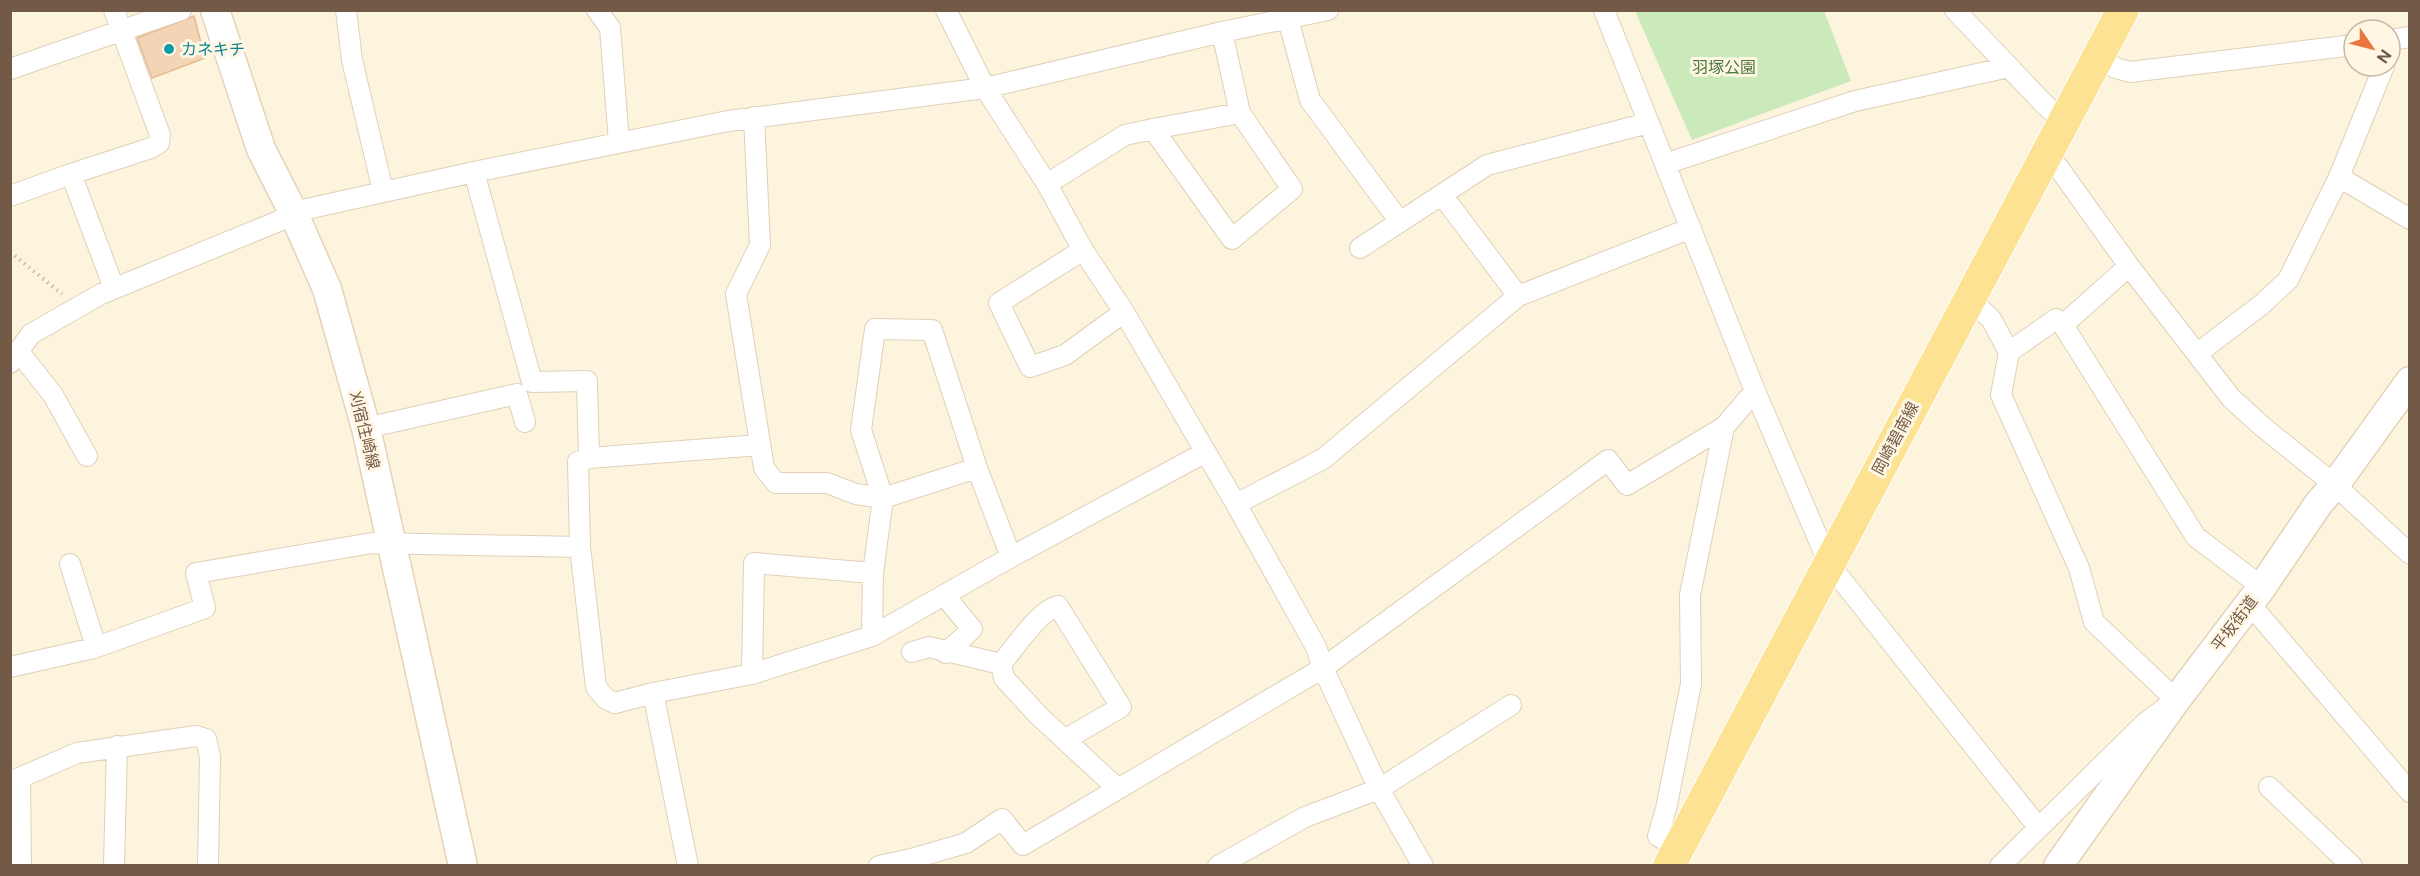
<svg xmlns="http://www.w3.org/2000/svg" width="2420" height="876" font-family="'Public Sans','Noto Sans JP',sans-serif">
<rect width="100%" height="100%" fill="#fdf4dd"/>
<path fill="#caeabc" d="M1635,11H1824L1851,81L1692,140Z"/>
<path fill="#f3d4b4" stroke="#e6bc94" stroke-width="1.5" d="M194,16L205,58L152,78L137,38Z"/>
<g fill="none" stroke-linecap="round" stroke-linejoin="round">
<g stroke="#e0d0ba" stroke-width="22">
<path id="street" d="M346,10L352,60L383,191
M597,10L610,28L619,142
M946,10L985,88L1047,184L1083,250L1124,312L1236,504L1316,647L1323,668L1379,789L1423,866
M1604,10L1755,391L1829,564L2038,827
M1955,10L2045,105L2064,121
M1288,19L1310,100L1400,222
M2390,40L2410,37
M2097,57L2116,68L2130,72L2354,45
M10,69L181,10
M754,117L760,245L736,294L764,468L776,483H827L856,494L883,498L873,573L872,636
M1153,129L1240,113
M2048,153L2129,266L2231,398L2264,428L2335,485L2410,554
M1665,164L1855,101L2009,67
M474,172L532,382L587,381L589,458
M71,174L151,148L159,143L160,135L114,10
M2339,177L2410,219
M1047,184L1125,135L1153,129L1232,239L1292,189L1240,113L1222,32
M1442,195L1518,296
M10,196L71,174L114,288
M1360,248L1487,165L1648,123
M1083,250L999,303L1030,367L1065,355L1124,312
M2129,266L2063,325L2196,537L2262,587
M1969,298L1991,319L2009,352L2001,395L2079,568L2094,622L2176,700L2145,723L2000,866
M19,352L53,395L87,456
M2009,352L2056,319L2063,325
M2198,353L2261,305L2288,280L2339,177L2384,66
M10,363L31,334L101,294L279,221L293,212L474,172L728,121L985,88L1222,32L1328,10
M366,428L517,394L525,422
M760,445L589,458L578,462L580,547L596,687L606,699L615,703L653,693L752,674L872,636L1011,557L1206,452
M977,468L883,498L861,430L875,329L932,330L977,468L1011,557
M1236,504L1323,459L1518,296L1691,228
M70,564L96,647
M944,595L972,629L946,653
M2249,603L2410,792
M912,652L929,647L1001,664
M10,667L94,648L205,608L196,573L372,543L580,547
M752,674L754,563L873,573
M653,693L688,866
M1066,739L1121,707L1058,606C1040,609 1014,649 1001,664L1004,678L1038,715L1117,788
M20,778L21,866
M10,782L77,753L196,736L206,739L210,757L208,866
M2269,787L2352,866
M1678,848L1658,836L1666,809L1691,684L1690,595L1724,427L1755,391
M114,866L117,746
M879,866L911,859L966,843L1002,819L1023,845L1323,668L1608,460L1627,485L1724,427
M1218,866L1305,817L1379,789L1511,705"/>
</g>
<g stroke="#e6d2b8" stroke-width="31">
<path id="secondary" d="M215,10L261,149L293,212L327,289L366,428L463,866
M2058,866L2176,700L2262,587L2319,503L2335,485L2410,381"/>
</g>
<g stroke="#fff" stroke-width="34">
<path id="primary" d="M1669,866L2123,10"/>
</g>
<path stroke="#d7b798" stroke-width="4" stroke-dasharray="1.5 4.5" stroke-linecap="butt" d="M10,252L62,294"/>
<use href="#street" stroke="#fff" stroke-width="20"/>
<use href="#secondary" stroke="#fff" stroke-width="28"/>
<use href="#primary" stroke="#fee293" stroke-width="32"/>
</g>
<circle fill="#0f9aa8" stroke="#fff7e4" stroke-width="2" cx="169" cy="49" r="6"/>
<g text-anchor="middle" stroke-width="6" stroke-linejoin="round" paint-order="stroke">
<g font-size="16" fill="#0d838f" stroke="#fff7e4" text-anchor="start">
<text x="181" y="55">カネキチ</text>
</g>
<g font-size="16" fill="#49793d" stroke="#fff7e4">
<text x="1724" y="73">羽塚公園</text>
</g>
<g font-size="16" fill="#735a46" stroke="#fff7e4">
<text transform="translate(365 430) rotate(76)" y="6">刈宿住崎線</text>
<text transform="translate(1895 438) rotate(-62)" y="6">岡崎碧南線</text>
<text transform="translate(2234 623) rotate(-53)" y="6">平坂街道</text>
</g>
</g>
<rect width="2420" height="876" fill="none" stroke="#735a46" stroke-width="24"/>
<g transform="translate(2372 48) rotate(125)"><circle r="28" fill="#fff7e4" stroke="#c7b8a5" stroke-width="1.5"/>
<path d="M0-4.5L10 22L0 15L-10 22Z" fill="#ec773e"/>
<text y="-9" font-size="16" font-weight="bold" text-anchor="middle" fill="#735a46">N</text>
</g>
</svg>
